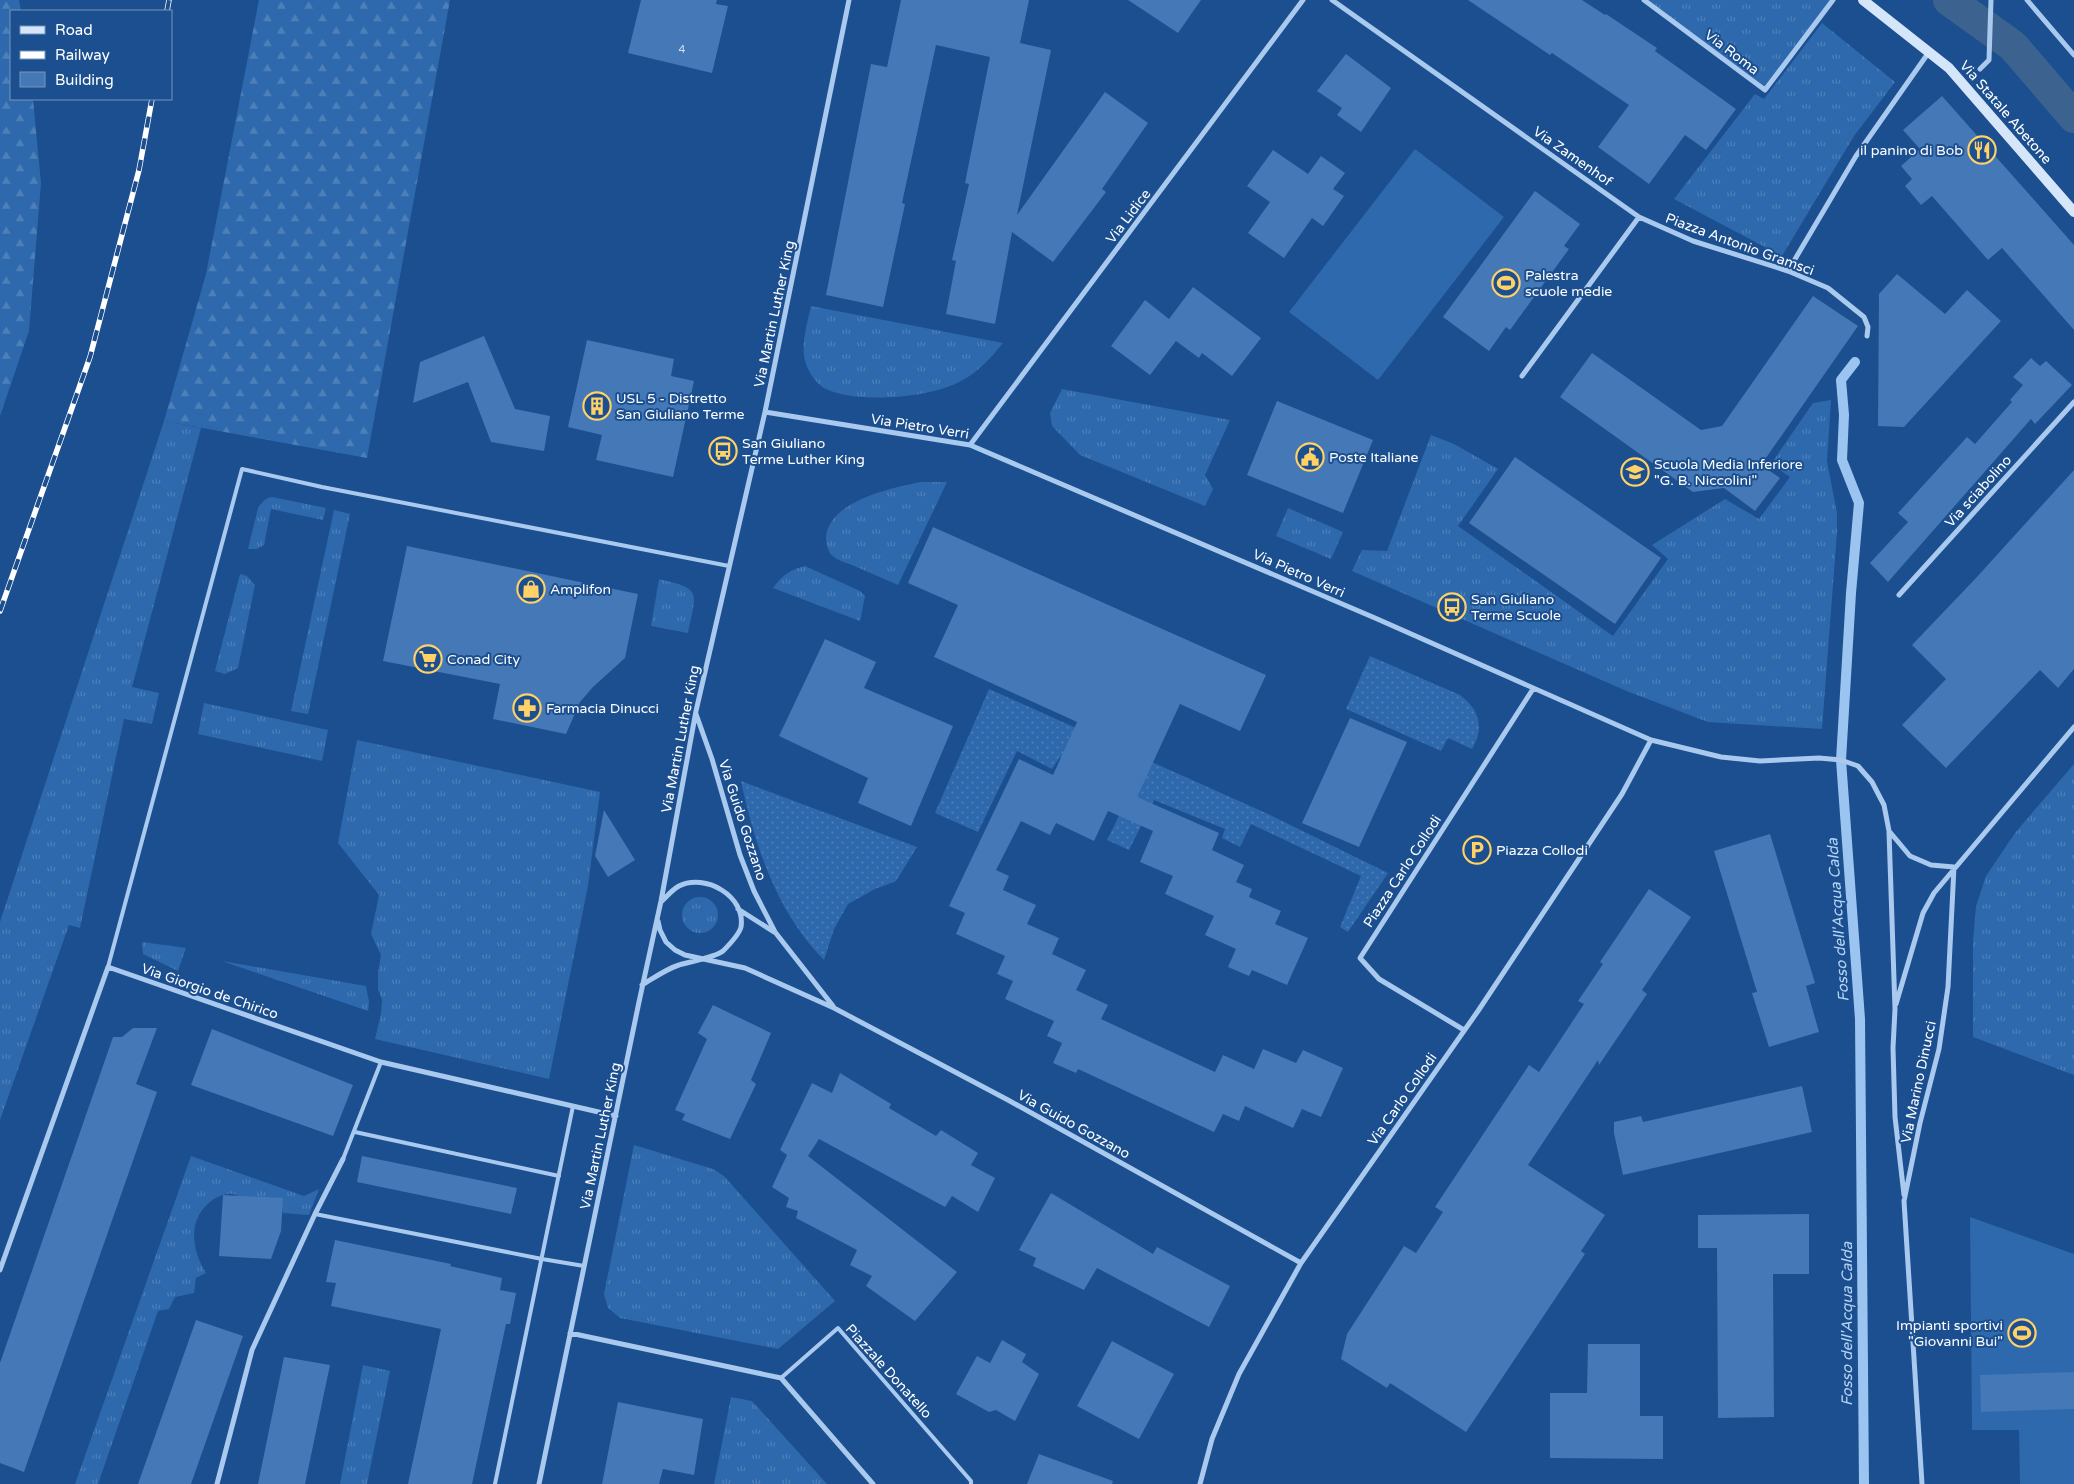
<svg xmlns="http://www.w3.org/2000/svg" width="2074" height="1484" font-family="'Varela Round',sans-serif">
<defs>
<pattern id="grass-tufts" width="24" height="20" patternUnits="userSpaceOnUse" patternTransform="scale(1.25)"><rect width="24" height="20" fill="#2e69ad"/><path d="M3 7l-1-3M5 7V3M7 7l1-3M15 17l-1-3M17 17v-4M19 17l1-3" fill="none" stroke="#4d80b9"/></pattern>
<pattern id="forest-firs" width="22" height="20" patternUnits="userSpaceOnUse" patternTransform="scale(1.25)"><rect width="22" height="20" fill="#2e69ad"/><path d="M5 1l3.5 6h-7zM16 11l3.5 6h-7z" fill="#4d80b9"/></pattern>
<pattern id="garden-dots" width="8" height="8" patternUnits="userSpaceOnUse" patternTransform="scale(1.25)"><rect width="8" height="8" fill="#2e69ad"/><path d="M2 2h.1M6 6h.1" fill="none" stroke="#4d80b9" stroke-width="1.8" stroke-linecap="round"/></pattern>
</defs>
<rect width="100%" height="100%" fill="#1b4f8f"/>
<path fill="url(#grass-tufts)" d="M1644,0H1833L1765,90Z
M1822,23L1895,82L1854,136L1782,256L1674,199L1755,94L1764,99Z
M811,306L1003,343C991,358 978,372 961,381C931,398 857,404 826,389C815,384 805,367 804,355C802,339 808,321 811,306Z
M1062,389L1230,420L1205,475L1213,489L1205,506L1080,455L1052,426L1050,413Z
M1831,400L1827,461L1837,513V532L1822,729L1708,722L1629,692L1352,571L1362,550L1387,551L1431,435L1454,444L1498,469L1458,526L1613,636L1668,559L1652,545L1725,499L1759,519L1790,477L1771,464L1813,403Z
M164,421L201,428L132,687L159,693L152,724L124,719L80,928L69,925L0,1120V922Z
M921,482H947L898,585C883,578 867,572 852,565C847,563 839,561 834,557C828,553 826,544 826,536C831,500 892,488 921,482Z
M272,497L326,508L323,520L271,509L264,545L257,549H248L258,508C262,502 265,498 272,497Z
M1288,508L1343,532L1331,559L1276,536Z
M334,510L350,514L308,714L291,711Z
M805,566L860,591L865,596L860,621L773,588C782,575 790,570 805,566Z
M240,574L247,576L255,585L238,668L225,674L215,671Z
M659,579C703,589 696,592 688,633L651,626Z
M204,703L328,730L322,761L198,734Z
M357,740L600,792L588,886L549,1079L375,1039L381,1014L382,1000L378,989V973L381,955L371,934L379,895L338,843Z
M2074,764V1075L1973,1037V941L1976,906L1986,876L2015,833Z
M682 915a18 18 0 1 1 36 0a18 18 0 1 1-36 0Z
M142,942L186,948L178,971L143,954Z
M222,961L366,986L369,1002L368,1011Z
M634,1145L713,1169L724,1176L835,1301L778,1349L620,1318L608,1308L604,1294Z
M191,1156L304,1196L319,1189L309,1215L283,1213L281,1207C270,1205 259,1204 250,1201C244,1199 237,1194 232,1194C224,1193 215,1198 210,1202C187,1220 192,1251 206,1273L196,1278L194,1293L175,1297L169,1309L158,1311L98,1484H75Z
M363,1365L390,1371L367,1484H340Z
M731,1397L752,1401L827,1484H714Z"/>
<path fill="url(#forest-firs)" d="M0,0H19L21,11H11V99H33L41,183L29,331L0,416Z
M259,0H450L367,458L164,421L206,274Z"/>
<path fill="url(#garden-dots)" d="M1370,656L1460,695C1479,709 1485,728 1472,749L1448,738L1441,751L1346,709Z
M989,689L1268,814L1388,873L1348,932L1340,927L1361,876L1251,824L1240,847L1222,838L1225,829L1154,800L1129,850L1107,840L1132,790L1060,757L1052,769L1017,751L978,832L935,813Z
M741,781L917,847L896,881L875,889L848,904L834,929L824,960C776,911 755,846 741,781Z"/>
<path fill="#2e69ad" d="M1415,149L1504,217L1378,380L1289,312Z
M1970,1217L2074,1254V1484H2020L2019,1430H1972Z"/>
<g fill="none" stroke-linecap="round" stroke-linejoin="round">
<path stroke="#9cc4f0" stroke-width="10" d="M1855,362L1841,380L1844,415L1842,460L1859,503L1851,593L1841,760L1860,1019L1864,1484"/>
<path stroke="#3c6290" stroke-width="32" d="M1949,0L2013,46L2074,117"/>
</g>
<path fill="#4478b7" d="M641,0H717L716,4L728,6L712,73L628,53Z
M901,0H1029L1020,43L1051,50L1017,215L1105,92L1148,123L1102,189L1106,192L1053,262L1012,232L995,324L946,314L956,261L952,260L969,184L965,183L990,57L936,45L902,203L905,204L883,307L826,295L871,64L887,67Z
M1128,0H1201L1178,33Z
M1468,0H1582L1605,15L1606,14L1657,48L1655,51L1736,109L1706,150L1685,135L1649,184L1598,147L1629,105L1552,53L1550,55Z
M1346,54L1391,88L1361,132L1337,115L1342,108L1317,91Z
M1942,96L2074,245V330L2002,248L1988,260L1932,196L1921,205L1905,186L1912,179L1901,166L1920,149L1903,130Z
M1273,150L1308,174L1321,156L1345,173L1333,189L1344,196L1323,226L1312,218L1284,258L1248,233L1270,202L1247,186Z
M1535,191L1580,224L1564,246L1569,249L1510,330L1506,327L1489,351L1443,317Z
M1897,274L1945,314L1967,290L2001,321L1904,427L1878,426L1879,294Z
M1193,287L1261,338L1232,376L1202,353L1199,358L1176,341L1150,375L1111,346L1145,300L1169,319Z
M1813,296L1858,326L1761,465L1780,478L1755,511L1724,488L1693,492L1560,397L1592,353L1701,430L1722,426Z
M484,336L515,409L550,416L544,451L491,442L468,382L413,403L420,362Z
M587,340L674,359L671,376L694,381L673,477L596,460L602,435L568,427Z
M2031,358L2040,366L2046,361L2072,385L2035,424L2031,419L1888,582L1870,563L1908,522L1898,513L1967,437L1975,444L2012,402L2010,400L2023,385L2013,377Z
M1277,401L1373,440L1343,513L1247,475Z
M1515,457L1661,558L1615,624L1469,523Z
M2074,470V669L2058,688L2040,670L1946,768L1902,725L1946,679L1912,645L1976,578Z
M933,527L1266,675L1240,731L1180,704L1137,797L1219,833L1212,850L1244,865L1236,882L1252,889L1249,897L1281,911L1275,924L1308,938L1287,985L1252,970L1249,976L1228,967L1236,949L1205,935L1214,916L1165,894L1173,876L1140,862L1153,831L1108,811L1094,841L1056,823L1050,835L1021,821L996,870L1009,876L1003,890L1036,905L1027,924L1059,938L1052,954L1086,970L1076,990L1108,1005L1101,1019L1215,1072L1223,1055L1254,1069L1263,1049L1296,1063L1303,1050L1343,1068L1321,1117L1302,1109L1293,1128L1245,1106L1239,1121L1223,1114L1214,1132L1078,1069L1076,1073L1053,1063L1062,1043L1047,1036L1054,1021L1005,999L1013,981L997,974L1005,956L956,934L965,913L949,906L1019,759L1053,775L1077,722L934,657L958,605L908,583Z
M407,546L638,594L625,658L593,687L580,702L566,734L493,719L500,684L383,661Z
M825,639L876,662L864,688L953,726L911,826L858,803L868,778L779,736Z
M1350,718L1407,742L1359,847L1302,823Z
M604,810L635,860L608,877L595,856Z
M1770,834L1815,983L1806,986L1819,1032L1769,1047L1752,993L1757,992L1714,851Z
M1649,889L1691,917L1642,990L1647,994L1599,1065L1598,1060L1528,1165L1605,1215L1581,1251L1585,1254L1466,1432L1390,1383L1387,1388L1341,1359L1347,1334L1404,1246L1416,1253L1443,1212L1435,1207L1529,1065L1539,1072L1584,1004L1578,1001L1603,964L1600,962Z
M713,1005L771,1033L751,1080L756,1084L730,1139L682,1120L685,1114L675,1110L707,1039L698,1033Z
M133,1028H157L136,1084L157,1092L24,1472L0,1463V1363L113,1037H122Z
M212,1029L353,1085L333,1136L191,1085Z
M840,1073L891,1104L889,1108L936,1136L941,1130L978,1153L971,1165L995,1178L978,1212L952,1196L945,1207L819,1139L808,1156L957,1272L915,1321L866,1286L872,1276L850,1265L857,1250L796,1218L798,1211L786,1207L789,1198L772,1187L787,1155L780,1150L812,1083L832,1093Z
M1802,1086L1812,1132L1623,1175L1614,1133V1122L1641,1116L1643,1122Z
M362,1156L517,1188L511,1214L357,1182Z
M1051,1193L1153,1254L1157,1247L1230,1286L1209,1327L1097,1268L1084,1290L1033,1266L1036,1258L1019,1250Z
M223,1195L283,1198L281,1231L271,1259L219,1256Z
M1809,1214V1274H1773L1774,1417L1718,1418L1717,1248H1698V1215Z
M335,1240L451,1264L450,1266L502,1278L500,1290L516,1293L510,1324H506L472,1484H408L441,1329L331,1306L336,1283L326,1282Z
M196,1320L243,1336L191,1484H138Z
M1002,1340L1026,1354L1022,1362L1039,1374L1015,1421L996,1410L989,1412L956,1394L977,1356L990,1363Z
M1112,1341L1174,1374L1139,1439L1077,1406Z
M1588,1344H1640V1416H1663V1459L1550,1458V1393H1587Z
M284,1357L330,1365L305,1484H258Z
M2074,1372V1409L1981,1412L1980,1375Z
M618,1402L703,1419L694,1475L663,1469L659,1484H602Z
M1039,1454L1113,1481L1112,1484H1027Z"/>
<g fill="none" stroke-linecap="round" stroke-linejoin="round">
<path stroke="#a9c9ee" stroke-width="4" d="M108,967L242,469L322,487L729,566
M355,1132L559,1176
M343,1159L381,1062
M315,1214L542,1259L584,1266
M781,1378L838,1328L971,1481V1484
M495,1484L573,1106"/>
<path stroke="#a9c9ee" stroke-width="5" d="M1332,0L1639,217L1522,376
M1644,0L1765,90L1833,0
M2027,0L2074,55
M1980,69L1989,60L1991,0
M1639,217L1693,241L1788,271L1828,288L1864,317L1868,327L1867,336
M1788,271L1856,156L1929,52
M765,412L970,445L1375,618L1651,740L1721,757L1760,761L1819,758L1841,760L1858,766L1872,782L1884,805L1889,831L1910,856L1931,865L1954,867
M970,445L1303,0
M1899,595L2074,402
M696,714L712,759L740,855L754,891L775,932L833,1006
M1889,832L1895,1009L1893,1048L1895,1117L1904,1195
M738,909L774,932
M658,921L660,930L666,942L675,950L685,955L745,968L834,1008L1008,1100L1301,1263
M642,985C654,978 666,969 679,965C691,961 714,958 723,951C729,945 739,935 741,927C746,896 705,873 679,886C672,890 667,896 662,901
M1896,1004L1923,913L1934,893L2074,727
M1464,1030L1379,979L1360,958L1533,689
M0,1270L108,967L381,1062L616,1116
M570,1333L781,1378L873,1484
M217,1484L252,1350L315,1214L343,1159
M539,1484L639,1002L661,901L696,711L765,412L849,0
M1200,1484L1212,1439L1239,1374L1301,1263L1478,1011L1622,794L1651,740
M1922,1484L1904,1201L1920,1123L1939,1049L1948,987L1954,867"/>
<path stroke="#d6e6fa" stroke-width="10" d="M1863,0L1949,68L2074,212"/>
<g stroke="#fff" stroke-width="5.5">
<path id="rail" d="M167,11L169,0
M0,611L90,357L139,170L152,99"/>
</g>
<use href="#rail" stroke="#1b4f8f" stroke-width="4" stroke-dasharray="11" stroke-linecap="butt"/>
</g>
<defs>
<g id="restaurant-ring" transform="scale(1.4375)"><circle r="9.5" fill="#1b4f8f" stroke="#ffd166" stroke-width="1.5"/><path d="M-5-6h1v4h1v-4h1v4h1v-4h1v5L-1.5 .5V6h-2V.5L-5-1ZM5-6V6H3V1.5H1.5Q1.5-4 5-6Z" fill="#ffd166"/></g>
<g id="stadium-ring" transform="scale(1.4375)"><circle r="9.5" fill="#1b4f8f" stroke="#ffd166" stroke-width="1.5"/><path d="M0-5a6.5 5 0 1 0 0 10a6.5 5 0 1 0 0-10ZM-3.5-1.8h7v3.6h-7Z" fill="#ffd166"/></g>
<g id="building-ring" transform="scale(1.4375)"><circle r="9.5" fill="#1b4f8f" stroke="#ffd166" stroke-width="1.5"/><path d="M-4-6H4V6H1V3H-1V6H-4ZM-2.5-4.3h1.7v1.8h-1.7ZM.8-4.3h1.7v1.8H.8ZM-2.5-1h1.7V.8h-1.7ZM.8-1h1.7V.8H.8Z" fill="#ffd166"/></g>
<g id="bus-ring" transform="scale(1.4375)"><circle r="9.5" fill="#1b4f8f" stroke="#ffd166" stroke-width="1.5"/><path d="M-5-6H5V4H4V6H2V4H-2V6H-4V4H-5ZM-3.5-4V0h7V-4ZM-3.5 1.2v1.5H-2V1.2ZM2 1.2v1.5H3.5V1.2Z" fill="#ffd166"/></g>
<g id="civic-ring" transform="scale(1.4375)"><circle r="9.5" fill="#1b4f8f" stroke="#ffd166" stroke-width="1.5"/><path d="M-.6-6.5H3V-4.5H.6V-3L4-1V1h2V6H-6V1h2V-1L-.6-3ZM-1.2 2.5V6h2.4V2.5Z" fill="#ffd166"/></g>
<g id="school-ring" transform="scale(1.4375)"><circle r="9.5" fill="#1b4f8f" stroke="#ffd166" stroke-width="1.5"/><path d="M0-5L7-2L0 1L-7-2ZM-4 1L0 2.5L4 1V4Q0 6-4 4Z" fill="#ffd166"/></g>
<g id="shop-ring" transform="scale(1.4375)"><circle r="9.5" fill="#1b4f8f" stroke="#ffd166" stroke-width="1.5"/><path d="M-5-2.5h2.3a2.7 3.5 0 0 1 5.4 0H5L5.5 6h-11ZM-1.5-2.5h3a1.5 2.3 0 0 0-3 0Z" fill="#ffd166"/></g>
<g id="supermarket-ring" transform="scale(1.4375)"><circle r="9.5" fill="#1b4f8f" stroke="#ffd166" stroke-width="1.5"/><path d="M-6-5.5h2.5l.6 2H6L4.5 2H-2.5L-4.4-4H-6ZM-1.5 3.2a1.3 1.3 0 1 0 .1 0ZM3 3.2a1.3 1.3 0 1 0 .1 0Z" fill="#ffd166"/></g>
<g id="pharmacy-ring" transform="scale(1.4375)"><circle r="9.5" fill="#1b4f8f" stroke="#ffd166" stroke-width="1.5"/><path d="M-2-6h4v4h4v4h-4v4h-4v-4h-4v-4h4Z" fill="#ffd166"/></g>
<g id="parking-ring" transform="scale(1.4375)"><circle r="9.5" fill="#1b4f8f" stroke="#ffd166" stroke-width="1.5"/><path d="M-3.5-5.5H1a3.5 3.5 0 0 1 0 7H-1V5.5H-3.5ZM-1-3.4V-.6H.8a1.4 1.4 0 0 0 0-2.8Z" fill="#ffd166"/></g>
</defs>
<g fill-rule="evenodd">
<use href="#restaurant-ring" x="1982" y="150"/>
<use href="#stadium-ring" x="1506" y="283"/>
<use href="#building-ring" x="597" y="406"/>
<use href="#bus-ring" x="723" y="451"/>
<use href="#civic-ring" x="1310" y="457"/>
<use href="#school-ring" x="1635" y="472"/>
<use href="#shop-ring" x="531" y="589"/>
<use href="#bus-ring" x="1452" y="607"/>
<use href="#supermarket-ring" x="428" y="659"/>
<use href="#pharmacy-ring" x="527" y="708"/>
<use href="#parking-ring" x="1477" y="850"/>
<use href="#stadium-ring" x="2022" y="1333"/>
</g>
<g text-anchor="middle" stroke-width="4" stroke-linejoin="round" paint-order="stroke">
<g font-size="11" fill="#d0dded">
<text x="682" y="53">4</text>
</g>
<g font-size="14" fill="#fff" stroke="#1b4f8f">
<text transform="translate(1732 52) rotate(37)" y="5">Via Roma</text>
<text transform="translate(2006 112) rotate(49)" y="5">Via Statale Abetone</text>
<text transform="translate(1573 156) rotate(35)" y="5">Via Zamenhof</text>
<text transform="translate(1128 216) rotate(-53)" y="5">Via Lidice</text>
<text transform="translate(1740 244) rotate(20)" y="5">Piazza Antonio Gramsci</text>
<text transform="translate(774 314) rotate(-78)" y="5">Via Martin Luther King</text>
<text transform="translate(920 426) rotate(9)" y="5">Via Pietro Verri</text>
<text transform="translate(1978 491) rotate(-48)" y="5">Via sciabolino</text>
<text transform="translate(1299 573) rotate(24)" y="5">Via Pietro Verri</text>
<text transform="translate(680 739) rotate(-79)" y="5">Via Martin Luther King</text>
<text transform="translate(743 820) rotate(72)" y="5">Via Guido Gozzano</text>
<text transform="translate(1402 871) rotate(-57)" y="5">Piazza Carlo Collodi</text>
<text transform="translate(210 991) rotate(19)" y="5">Via Giorgio de Chirico</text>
<text transform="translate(1918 1082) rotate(-78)" y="5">Via Marino Dinucci</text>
<text transform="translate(1402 1099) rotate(-55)" y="5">Via Carlo Collodi</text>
<text transform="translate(1074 1124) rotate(29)" y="5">Via Guido Gozzano</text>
<text transform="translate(600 1136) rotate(-78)" y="5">Via Martin Luther King</text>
<text transform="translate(889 1371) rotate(48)" y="5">Piazzale Donatello</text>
</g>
<g font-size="14" fill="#fff" stroke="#1b4f8f" text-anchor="start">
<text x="1963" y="155" text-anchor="end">il panino di Bob</text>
<text x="1525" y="280">Palestra<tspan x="1525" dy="16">scuole medie</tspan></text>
<text x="616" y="403">USL 5 - Distretto<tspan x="616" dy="16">San Giuliano Terme</tspan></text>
<text x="742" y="448">San Giuliano<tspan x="742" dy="16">Terme Luther King</tspan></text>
<text x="1329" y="462">Poste Italiane</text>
<text x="1654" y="469">Scuola Media Inferiore<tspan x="1654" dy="16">"G. B. Niccolini"</tspan></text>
<text x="550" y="594">Amplifon</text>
<text x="1471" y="604">San Giuliano<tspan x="1471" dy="16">Terme Scuole</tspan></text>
<text x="447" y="664">Conad City</text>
<text x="546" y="713">Farmacia Dinucci</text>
<text x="1496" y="855">Piazza Collodi</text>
<text x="2003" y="1330" text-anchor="end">Impianti sportivi<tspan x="2003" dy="16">"Giovanni Bui"</tspan></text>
</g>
<g font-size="15" font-style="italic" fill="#b5d3f5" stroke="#1b4f8f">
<text transform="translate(1838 920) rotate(-94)" y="5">Fosso dell'Acqua Calda</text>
<text transform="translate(1847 1324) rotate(-90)" y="5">Fosso dell'Acqua Calda</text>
</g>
</g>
<rect x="10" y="10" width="162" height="90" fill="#1b4f8f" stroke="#7695bc"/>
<rect x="20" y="26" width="25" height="8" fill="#d6e6fa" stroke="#7695bc"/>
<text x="55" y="35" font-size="15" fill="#ffffff">Road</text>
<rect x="20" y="51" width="25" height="8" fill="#ffffff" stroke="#7695bc"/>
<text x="55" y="60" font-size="15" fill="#ffffff">Railway</text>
<rect x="20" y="72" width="25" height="15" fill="#4478b7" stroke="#7695bc"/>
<text x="55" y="85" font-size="15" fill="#ffffff">Building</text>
</svg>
